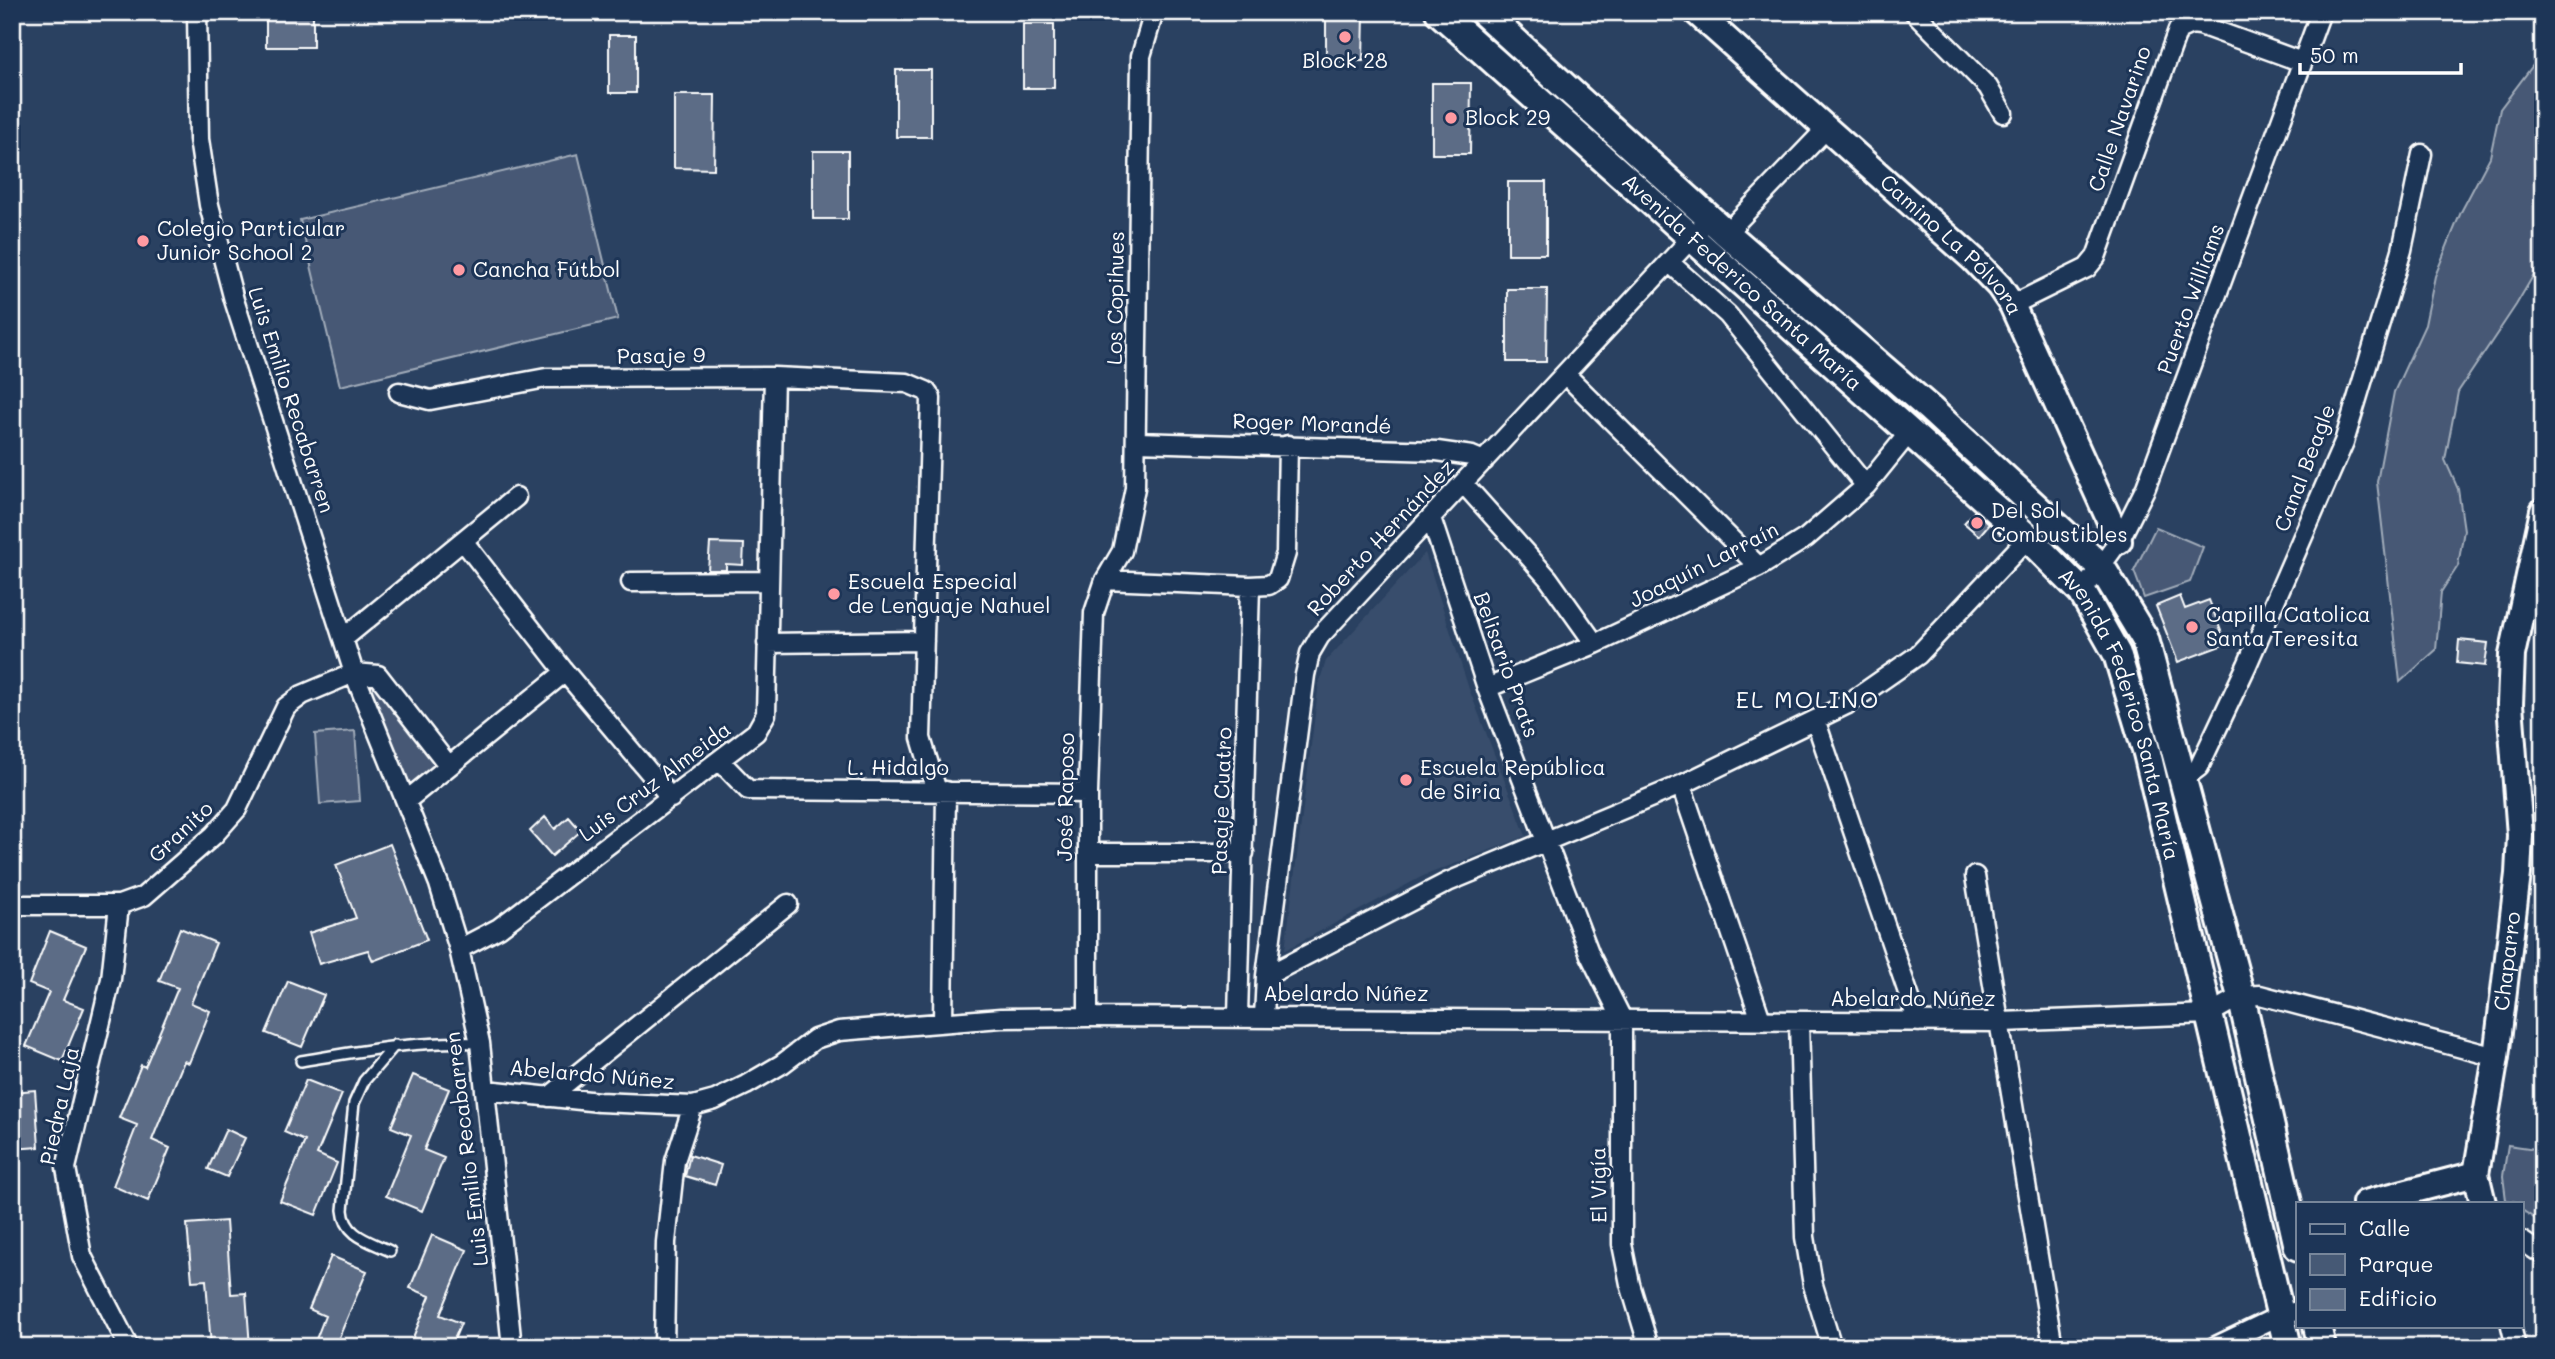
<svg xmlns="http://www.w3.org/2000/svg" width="2555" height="1359" font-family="Mali,sans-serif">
<rect width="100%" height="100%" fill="#2a4161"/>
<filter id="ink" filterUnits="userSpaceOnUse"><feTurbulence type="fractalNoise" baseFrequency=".0143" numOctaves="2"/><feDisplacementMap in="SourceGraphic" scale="14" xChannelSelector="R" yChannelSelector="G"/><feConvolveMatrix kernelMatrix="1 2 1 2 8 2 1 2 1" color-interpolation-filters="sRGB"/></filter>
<g filter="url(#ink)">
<path fill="#394e6c" d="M1425,553L1469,689L1526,836L1423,876L1285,950L1319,683L1326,661Z"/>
<path fill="#465975" stroke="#a2acba" stroke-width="2" d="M2543,52V259L2516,305L2458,392L2445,460L2458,489L2464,530L2458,566L2441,592L2436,650L2400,682L2377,482L2394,392L2425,325L2435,276L2461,212L2490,157L2500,109Z
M578,154L618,319L340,386L300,220Z
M2156,527L2203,547L2190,582L2144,598L2134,571Z
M364,683H378L438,764L409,787Z
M355,731L360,801L320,804L315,734Z
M2508,1145L2543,1150V1224L2522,1210V1203L2506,1200L2503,1176Z"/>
<path fill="#5b6c86" stroke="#fff" stroke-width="2" d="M266,12H313V47H266Z
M1326,12H1364L1363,61H1326Z
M1023,24H1054V88H1023Z
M609,35H636V93H609Z
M896,70H931V137H896Z
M1432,83H1471L1470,154H1432Z
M674,95H715L714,169L674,168Z
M813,151H848V219H813Z
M1508,182H1546V254H1508Z
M1507,289H1547L1546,362H1507Z
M1975,511L1989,524L1979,536L1964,523Z
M710,543L744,544L743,565L726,564V570H708Z
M2180,596L2185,609L2209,600L2226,644L2178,662L2156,606Z
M2459,640L2488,643L2485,666L2457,663Z
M545,817L555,829L569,817L581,831L552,856L530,831Z
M390,844L427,940L373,961L368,950L319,964L309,933L356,918L336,865Z
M180,928L216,943L191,1003L210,1011L189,1063L184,1061L152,1140L170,1148L148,1201L113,1186L137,1125L119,1118L141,1065L145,1067L178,988L159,981Z
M50,931L86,946L63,1000L84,1008L62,1061L26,1046L49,992L29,984Z
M288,981L324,995L302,1047L266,1033Z
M413,1075L449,1089L424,1150L444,1158L422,1211L386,1196L411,1135L391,1127Z
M306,1080L342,1094L317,1154L337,1163L316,1215L280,1201L305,1141L284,1132Z
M35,1090L39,1147L12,1149V1092Z
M226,1129L245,1138L227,1177L208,1169Z
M690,1155L721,1165L715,1185L685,1176Z
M226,1221L231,1294L246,1293L250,1347H211L206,1280L192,1281L187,1224Z
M432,1235L467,1250L440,1315L461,1323L451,1347H409L430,1296L410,1288Z
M331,1256L367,1271L335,1347H313L325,1316L309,1309Z"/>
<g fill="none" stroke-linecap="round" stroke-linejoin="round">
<g stroke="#fff" stroke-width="14">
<path id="lane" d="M301,1061C362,1051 419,1040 480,1043
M390,1251C369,1241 345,1236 343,1210L354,1103L364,1081L395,1045"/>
</g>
<g stroke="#fff" stroke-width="23">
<path id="street" d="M197,12L199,139L209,205L234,300L354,673L439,884L459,949L480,1043L512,1347
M1914,12L1988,87L2003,113
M1726,233L1826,129
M1670,263L1728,315L1866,486
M2012,305L2087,268L2096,257L2178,30L2191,24L2200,25L2302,62
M1566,375L1759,567
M399,392L430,400L546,378L774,377L907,383L926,391L931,398L921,738L937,791
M1137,442L1437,451L1472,456L1484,461
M1463,483L1548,578L1595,644
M1431,518L1487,688L1590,955L1622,1019V1244L1630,1284L1649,1347
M464,542L565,672L671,798
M1105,580L1250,586L1269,585L1278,579L1286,553L1288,445
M631,582L768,581
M2082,592L2119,541L2146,487L2321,12
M343,639L516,497
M767,643L924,641
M1487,688L1595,644L1759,567L1806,538L1866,486L1908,434
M1816,722L1918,1022
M720,761L748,790L1088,793
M2183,779L2199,767L2247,665L2344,442L2402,250L2422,154
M1681,785L1761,1020
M406,801L565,672
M1088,853H1244
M1975,876L2053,1347
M12,905H119L144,896L214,835L237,809L286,707L302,695L354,673L378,675L449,766
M119,905L111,979L66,1168L82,1256L129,1347
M459,949L499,928L756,732L766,714L774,377
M1266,976L1448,882L1681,785L1846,705L1918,655L2028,538
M1238,1016L1250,586
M1088,1017V793L1094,613L1105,580L1122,551L1135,488L1141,56L1154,12
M1264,1017L1266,976L1305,675L1310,653L1320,636L1699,230
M1799,1021L1805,1237L1813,1285L1832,1347
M943,1022L946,791
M486,1090L599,1102L693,1106L715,1100L746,1085L782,1064L815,1039L839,1031L1001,1018L1088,1017L2001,1022L2209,1014L2241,996L2260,995L2496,1057
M549,1097L788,904
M2522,1241L2543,1255
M2511,1326L2516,1347
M664,1347L666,1242L675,1161L693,1106
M2214,1347L2281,1315L2298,1311"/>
</g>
<g stroke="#fff" stroke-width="30">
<g id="secondary">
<path id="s1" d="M1696,12L1973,259L1999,286L2012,305L2119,541"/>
<path d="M2365,1203L2476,1174"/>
<path id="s2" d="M2483,1203L2476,1174L2496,1057L2518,874L2520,835L2510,704L2512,655L2543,511"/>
</g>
</g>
<g stroke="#fff" stroke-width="32">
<g id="primary">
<path id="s3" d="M1439,12L2028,538L2082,592L2117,654L2147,753L2288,1347"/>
<path d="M1483,12L1726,233L1930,409L2102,568L2145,639L2241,996L2298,1247"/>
<path d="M2317,1326L2322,1347"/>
</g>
</g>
<use href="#lane" stroke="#1d3557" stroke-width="9"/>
<use href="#street" stroke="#1d3557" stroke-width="18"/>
<use href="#secondary" stroke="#1d3557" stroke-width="24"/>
<use href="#primary" stroke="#1d3557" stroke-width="26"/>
</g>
</g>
<g fill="#ff9aa2" stroke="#1d3557" stroke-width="2.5">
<circle cx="1345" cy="37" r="7"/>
<circle cx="1451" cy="118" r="7"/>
<circle cx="143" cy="241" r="7"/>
<circle cx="459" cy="270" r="7"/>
<circle cx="1977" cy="523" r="7"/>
<circle cx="834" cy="594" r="7"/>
<circle cx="2192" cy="627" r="7"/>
<circle cx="1406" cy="780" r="7"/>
</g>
<g text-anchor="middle" stroke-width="6" stroke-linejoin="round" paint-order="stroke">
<g font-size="21" fill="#fff" stroke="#1d3557" text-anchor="start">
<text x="1345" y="68" text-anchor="middle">Block 28</text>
<text x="1465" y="125">Block 29</text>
<text x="157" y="236">Colegio Particular<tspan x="157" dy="24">Junior School 2</tspan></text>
<text x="473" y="277">Cancha Fútbol</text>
<text x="1991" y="518">Del Sol<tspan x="1991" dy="24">Combustibles</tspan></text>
<text x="848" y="589">Escuela Especial<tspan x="848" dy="24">de Lenguaje Nahuel</tspan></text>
<text x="2206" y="622">Capilla Catolica<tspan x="2206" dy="24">Santa Teresita</tspan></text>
<text x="1420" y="775">Escuela República<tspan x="1420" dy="24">de Siria</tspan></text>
</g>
<g font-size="21" fill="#fff" stroke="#1d3557">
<text transform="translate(2120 119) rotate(-71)" y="7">Calle Navarino</text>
<text dy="7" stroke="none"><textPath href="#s1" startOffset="346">Camino La Pólvora</textPath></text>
<text dy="7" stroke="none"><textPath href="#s3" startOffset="406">Avenida Federico Santa María</textPath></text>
<text transform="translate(1116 298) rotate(-89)" y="7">Los Copihues</text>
<text transform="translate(2191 299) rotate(-70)" y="7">Puerto Williams</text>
<text transform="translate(661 356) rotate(-1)" y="7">Pasaje 9</text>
<text transform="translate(291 400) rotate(72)" y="7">Luis Emilio Recabarren</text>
<text transform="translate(1312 424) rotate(2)" y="7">Roger Morandé</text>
<text transform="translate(2305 468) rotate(-69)" y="7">Canal Beagle</text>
<text transform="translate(1381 538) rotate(-47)" y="7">Roberto Hernández</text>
<text transform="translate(1704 565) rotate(-27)" y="7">Joaquín Larraín</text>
<text transform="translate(1506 665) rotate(70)" y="7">Belisario Prats</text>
<text dy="7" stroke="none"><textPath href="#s3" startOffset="994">Avenida Federico Santa María</textPath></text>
<text x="898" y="775">L. Hidalgo</text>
<text transform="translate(655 782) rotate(-37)" y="7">Luis Cruz Almeida</text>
<text transform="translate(1066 797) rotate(-89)" y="7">José Raposo</text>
<text transform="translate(1222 801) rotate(-88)" y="7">Pasaje Cuatro</text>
<text transform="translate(181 832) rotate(-43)" y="7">Granito</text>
<text dy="7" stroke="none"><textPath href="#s2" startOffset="245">Chaparro</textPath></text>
<text x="1346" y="1001">Abelardo Núñez</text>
<text x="1913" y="1006">Abelardo Núñez</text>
<text transform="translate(592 1075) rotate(5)" y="7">Abelardo Núñez</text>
<text transform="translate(60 1106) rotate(-78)" y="7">Piedra Laja</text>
<text transform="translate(467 1149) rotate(-97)" y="7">Luis Emilio Recabarren</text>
<text transform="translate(1599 1185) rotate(-91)" y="7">El Vigía</text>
</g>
<g font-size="23" letter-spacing="2" fill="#fff" stroke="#1d3557">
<text x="1808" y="708">EL MOLINO</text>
</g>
</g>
<rect width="2555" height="1359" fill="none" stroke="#1d3557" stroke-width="42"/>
<rect x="21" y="21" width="2513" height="1317" fill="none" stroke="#fff" stroke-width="2.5" filter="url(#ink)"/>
<rect x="2296" y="1202" width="228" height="126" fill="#1d3557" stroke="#77869a" stroke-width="2"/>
<rect x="2310" y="1224" width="35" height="10" fill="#1d3557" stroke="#77869a" stroke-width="2"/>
<text x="2359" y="1236" font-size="21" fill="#ffffff">Calle</text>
<rect x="2310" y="1254" width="35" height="21" fill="#465975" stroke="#77869a" stroke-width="2"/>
<text x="2359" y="1272" font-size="21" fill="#ffffff">Parque</text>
<rect x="2310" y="1289" width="35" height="21" fill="#5b6c86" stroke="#77869a" stroke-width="2"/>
<text x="2359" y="1306" font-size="21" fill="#ffffff">Edificio</text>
<path d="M2300 63v10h161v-10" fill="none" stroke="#ffffff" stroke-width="3.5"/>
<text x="2310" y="63" font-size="21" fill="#ffffff" stroke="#1d3557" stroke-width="5" paint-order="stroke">50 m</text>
</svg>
